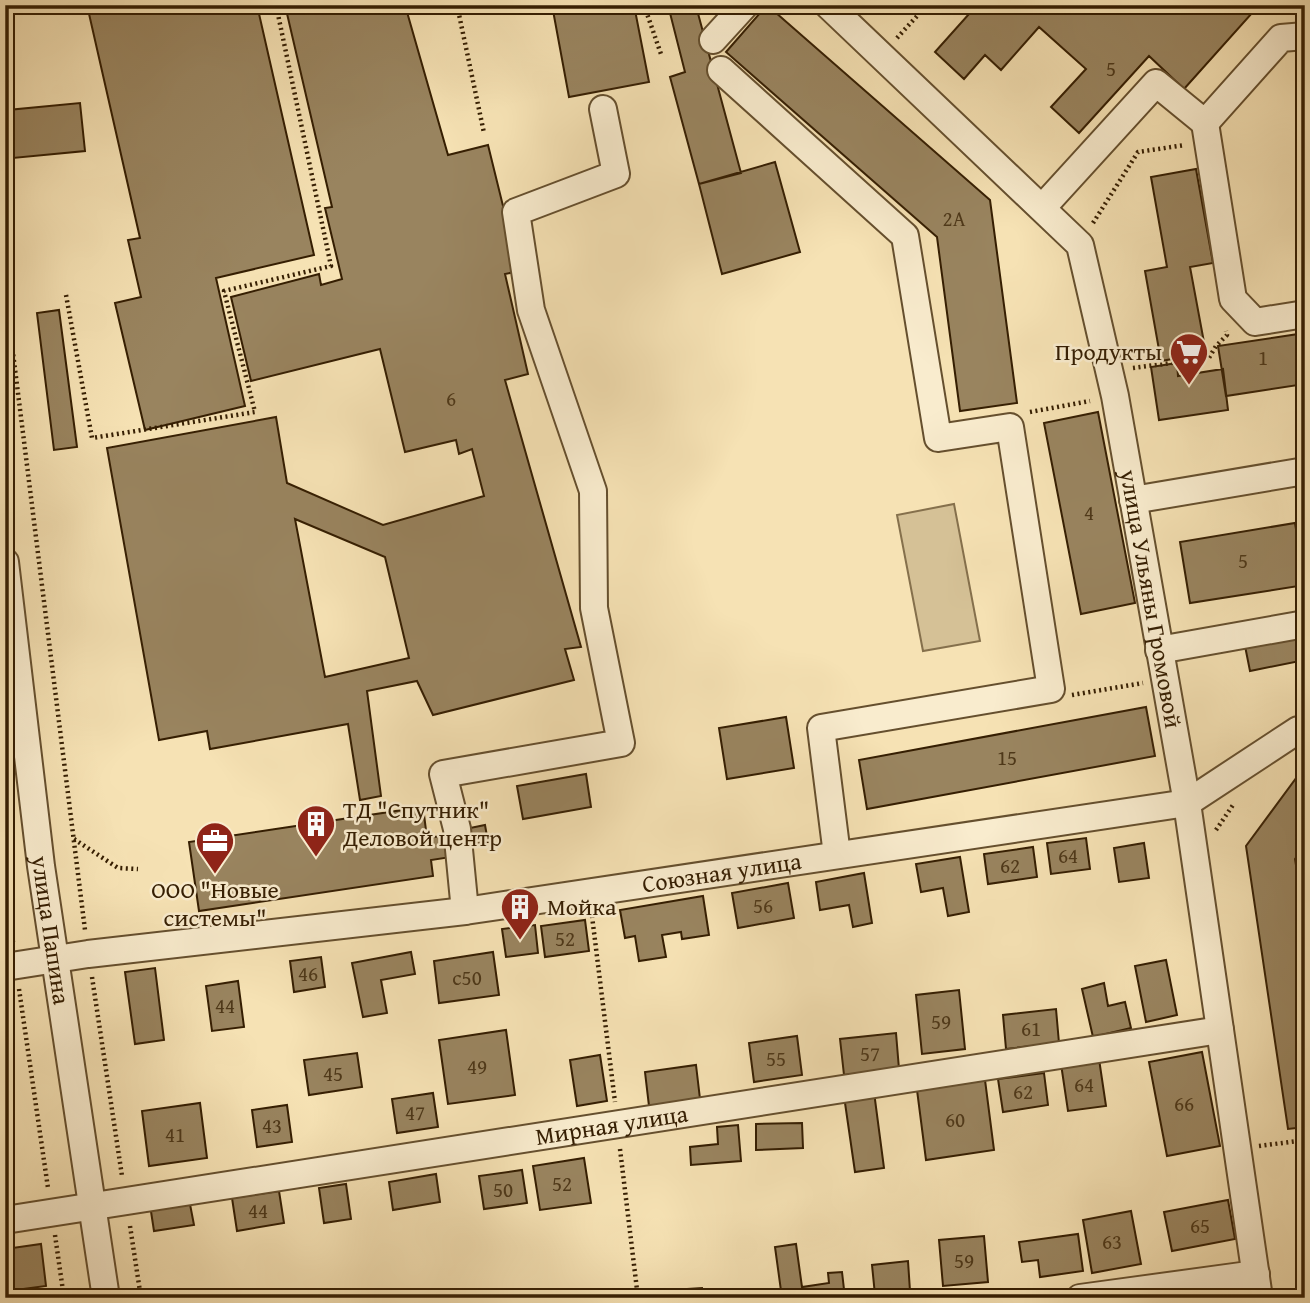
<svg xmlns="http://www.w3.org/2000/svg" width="1310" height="1303" font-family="'Gentium Book Plus',serif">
<rect width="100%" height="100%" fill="#f6e2b4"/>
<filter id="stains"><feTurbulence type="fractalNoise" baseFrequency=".00286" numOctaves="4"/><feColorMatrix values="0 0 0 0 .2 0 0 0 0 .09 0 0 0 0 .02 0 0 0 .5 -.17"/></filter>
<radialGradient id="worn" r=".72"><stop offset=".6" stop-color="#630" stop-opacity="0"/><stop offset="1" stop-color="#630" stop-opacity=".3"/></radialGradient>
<path fill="#d5c196" stroke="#85704c" stroke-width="2" d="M954,504L980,641L923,651L897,515Z"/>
<path fill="#99845f" stroke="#351e02" stroke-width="2" fill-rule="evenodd" d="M87,5H257L314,255L216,278L245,406L145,430L115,303L141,297L128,240L140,238Z
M285,5H405L448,155L488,145L519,271L505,274L528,374L505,380L581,647L565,649L574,680L433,715L417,681L367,691L381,796L360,800L348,724L210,749L207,731L159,740L107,448L276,417L287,483L383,525L484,496L472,449L459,454L456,440L405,452L380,349L251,381L231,297L319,274L321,285L342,279L325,208L332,207ZM295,519L385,557L409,658L325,677Z
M552,5H634L649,82L569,97Z
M767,5L990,200L1017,403L960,411L937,237L726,52Z
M977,5H1254L1255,7L1253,12L1184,89L1149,56L1079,133L1051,107L1086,69L1039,27L1001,70L985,55L964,79L935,52Z
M696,6L741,173L699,184L670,77L685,72L670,13Z
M80,103L85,151L13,158L8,110Z
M775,162L800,252L722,274L699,184Z
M1196,169L1213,263L1190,267L1206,353L1161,361L1145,271L1167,267L1151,177Z
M59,310L77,447L54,450L37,313Z
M1305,333V384L1226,396L1218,346Z
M1177,363L1178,376L1223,369L1228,410L1159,420L1151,367Z
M1098,412L1135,603L1081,614L1044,423Z
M1295,523L1305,585L1190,603L1180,542Z
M1305,634V660L1250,671L1245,646Z
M1146,707L1155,756L867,809L859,760Z
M786,717L794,768L727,779L719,728Z
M1305,766V846L1295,859L1305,921V1127L1288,1129L1246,846Z
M586,774L591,807L523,819L517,786Z
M423,807L427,838L448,835L451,857L431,860L433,876L199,911L189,842Z
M485,825L488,842L472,845L470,828Z
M1086,838L1090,869L1051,874L1047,843Z
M1144,843L1149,878L1119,882L1114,848Z
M1033,847L1037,877L988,884L984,854Z
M960,857L969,912L948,916L943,888L921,892L916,864Z
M864,873L872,923L853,927L849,905L820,910L816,882Z
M788,883L794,918L738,928L732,893Z
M703,896L709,935L682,939L681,932L662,935L666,957L639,961L635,936L625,938L620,910Z
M585,920L589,951L545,957L541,926Z
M535,925L538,953L506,957L502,929Z
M411,952L415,974L381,980L387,1013L363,1017L352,963Z
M493,952L499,995L439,1003L434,961Z
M321,957L325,987L294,992L290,961Z
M1166,960L1177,1015L1146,1022L1135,966Z
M155,968L164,1040L135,1044L125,972Z
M238,981L244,1027L212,1031L206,986Z
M1104,983L1108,1006L1125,1002L1131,1028L1093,1037L1082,989Z
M959,990L965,1049L922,1054L916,995Z
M1056,1009L1059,1043L1006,1049L1003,1015Z
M5,1012H7L12,1054L5,1055Z
M506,1030L515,1095L448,1104L439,1040Z
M896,1033L899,1069L844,1075L840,1039Z
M797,1036L802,1075L754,1082L749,1043Z
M1202,1052L1220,1146L1167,1156L1149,1062Z
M357,1053L362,1087L309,1095L304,1060Z
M600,1055L607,1101L577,1106L570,1060Z
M1099,1059L1106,1106L1068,1111L1061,1064Z
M696,1065L700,1099L649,1106L645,1072Z
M1044,1073L1048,1105L1003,1112L998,1079Z
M985,1080L994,1150L926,1160L917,1090Z
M874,1092L884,1168L855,1172L844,1096Z
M433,1093L438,1127L397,1133L392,1099Z
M200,1103L207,1158L149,1166L142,1111Z
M287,1105L292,1142L257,1147L252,1110Z
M802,1123L803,1148L756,1150V1124Z
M738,1125L741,1161L691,1165L690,1147L718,1144L717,1127Z
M584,1158L591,1203L540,1210L533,1166Z
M522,1170L527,1203L484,1209L479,1176Z
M5,1171L10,1211L5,1212Z
M436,1174L440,1202L393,1210L389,1182Z
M346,1184L351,1219L324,1223L319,1188Z
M279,1191L284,1223L237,1231L232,1198Z
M189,1199L194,1225L154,1231L150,1205Z
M1228,1200L1235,1239L1172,1251L1164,1212Z
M1131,1211L1141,1264L1092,1273L1083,1220Z
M1078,1234L1083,1271L1040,1277L1038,1260L1022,1262L1019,1242Z
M984,1236L988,1282L943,1286L939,1240Z
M41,1244L46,1286L8,1291L5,1249Z
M796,1244L802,1287L829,1283L828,1273L842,1272L845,1298H782L775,1247Z
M908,1261L910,1291L875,1295L872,1265Z
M702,1288L703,1298H672V1290Z
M1230,1290L1232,1298H1197Z"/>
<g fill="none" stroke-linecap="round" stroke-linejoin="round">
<g stroke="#654f2e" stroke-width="30">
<g id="minor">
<path id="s1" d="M828,5L1080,245L1115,396L1187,803L1259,1298"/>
<path d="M713,40L745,5"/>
<path d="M721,70L905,236L938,438L1010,427L1051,689L821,728L837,855"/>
<path d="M1205,123L1233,299L1255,322L1305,314"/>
<path d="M1042,208L1156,83L1205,123L1281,38L1305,36"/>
<path d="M1133,500L1305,471"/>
<path id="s2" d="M5,562L41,866L106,1298"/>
<path d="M1159,650L1305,624"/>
<path d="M465,911L457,829L443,774L621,743L594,608L593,491L531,310L516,212L616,174L603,109"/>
<path id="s3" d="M5,967L88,954L465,911L1187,803L1298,730L1305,729"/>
<path id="s4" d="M5,1220L1220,1030"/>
<path d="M1080,1298L1256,1274"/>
</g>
</g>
<path stroke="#351e02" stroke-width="4.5" stroke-dasharray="2 3.5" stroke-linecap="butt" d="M457,5L484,133
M644,5L662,57
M897,38L927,5
M1093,223L1138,152L1185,145
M5,289L85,930
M66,295L92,438L255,412L224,291L331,266L276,5
M1133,368L1209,358L1216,346L1227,335L1226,331
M1030,412L1090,401
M1072,695L1143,683
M1216,830L1233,805
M74,839L118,868L138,869
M5,870L13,942
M592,916L615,1102
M92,977L122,1176
M19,989L48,1188
M1259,1146L1305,1140
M620,1149L638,1298
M130,1226L141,1298
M55,1235L64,1298"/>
<use href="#minor" stroke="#f9ecce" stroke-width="26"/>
</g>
<defs>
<g id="supermarket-pin" transform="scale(2.0125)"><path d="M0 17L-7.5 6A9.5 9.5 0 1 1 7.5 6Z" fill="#8f2418" stroke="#f9ecce"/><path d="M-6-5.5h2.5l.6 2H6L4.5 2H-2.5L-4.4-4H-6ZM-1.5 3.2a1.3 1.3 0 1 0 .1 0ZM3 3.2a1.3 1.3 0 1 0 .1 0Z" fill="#fff"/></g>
<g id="building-pin" transform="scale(2.0125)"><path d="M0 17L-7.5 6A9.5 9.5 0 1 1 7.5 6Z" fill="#8f2418" stroke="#f9ecce"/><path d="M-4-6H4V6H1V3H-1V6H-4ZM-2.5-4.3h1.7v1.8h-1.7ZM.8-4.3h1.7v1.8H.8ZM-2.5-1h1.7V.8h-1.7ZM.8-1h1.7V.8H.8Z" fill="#fff"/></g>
<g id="office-pin" transform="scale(2.0125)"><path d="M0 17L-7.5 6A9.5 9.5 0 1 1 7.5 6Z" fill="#8f2418" stroke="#f9ecce"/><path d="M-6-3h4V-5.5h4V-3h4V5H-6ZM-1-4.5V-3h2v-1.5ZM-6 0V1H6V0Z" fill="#fff"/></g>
</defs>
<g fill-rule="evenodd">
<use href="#supermarket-pin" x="1189" y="352"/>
<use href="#building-pin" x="316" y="824"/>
<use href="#office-pin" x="215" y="841"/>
<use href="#building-pin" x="520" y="907"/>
</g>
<g text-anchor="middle" stroke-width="5" stroke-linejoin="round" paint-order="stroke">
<g font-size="21" fill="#4e3819">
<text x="1111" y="76">5</text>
<text x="954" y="226">2А</text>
<text x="1263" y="365">1</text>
<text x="451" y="406">6</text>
<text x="1089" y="520">4</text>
<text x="1243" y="568">5</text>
<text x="1007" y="765">15</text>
<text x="1068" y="863">64</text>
<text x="1010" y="873">62</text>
<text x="763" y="913">56</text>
<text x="565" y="946">52</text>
<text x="308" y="981">46</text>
<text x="467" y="985">с50</text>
<text x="225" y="1013">44</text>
<text x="941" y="1029">59</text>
<text x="1031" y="1036">61</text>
<text x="870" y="1061">57</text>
<text x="776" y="1066">55</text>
<text x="477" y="1074">49</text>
<text x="333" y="1081">45</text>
<text x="1084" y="1092">64</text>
<text x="1023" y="1099">62</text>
<text x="1184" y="1111">66</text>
<text x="415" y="1120">47</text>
<text x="955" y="1127">60</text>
<text x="272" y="1133">43</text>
<text x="175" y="1142">41</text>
<text x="562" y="1191">52</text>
<text x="503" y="1197">50</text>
<text x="258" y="1218">44</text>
<text x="1200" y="1233">65</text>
<text x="1112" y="1249">63</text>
<text x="964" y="1268">59</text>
</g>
<g font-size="24" fill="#351e02" stroke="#f9ecce" text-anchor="start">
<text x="1162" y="360" text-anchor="end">Продукты</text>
<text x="343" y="818">ТД "Спутник"<tspan x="343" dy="28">Деловой центр</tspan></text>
<text x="215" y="898" text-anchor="middle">ООО "Новые<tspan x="215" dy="28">системы"</tspan></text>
<text x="547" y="915">Мойка</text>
</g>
<g font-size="24" fill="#351e02" stroke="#f9ecce">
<text dy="8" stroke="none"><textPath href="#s1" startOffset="709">улица Ульяны Громовой</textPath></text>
<text dy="8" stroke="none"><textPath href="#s3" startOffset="723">Союзная улица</textPath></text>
<text dy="8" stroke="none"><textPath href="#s2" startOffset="371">улица Папина</textPath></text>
<text dy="8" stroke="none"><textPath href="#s4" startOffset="614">Мирная улица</textPath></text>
</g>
</g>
<rect width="1310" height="1303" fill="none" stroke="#f6e2b4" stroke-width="28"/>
<rect x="7" y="7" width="1296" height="1289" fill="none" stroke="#351e02" stroke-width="3.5"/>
<rect x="14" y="14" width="1282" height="1275" fill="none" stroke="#351e02" stroke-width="2"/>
<rect width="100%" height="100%" filter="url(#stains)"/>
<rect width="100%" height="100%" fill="url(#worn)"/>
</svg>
